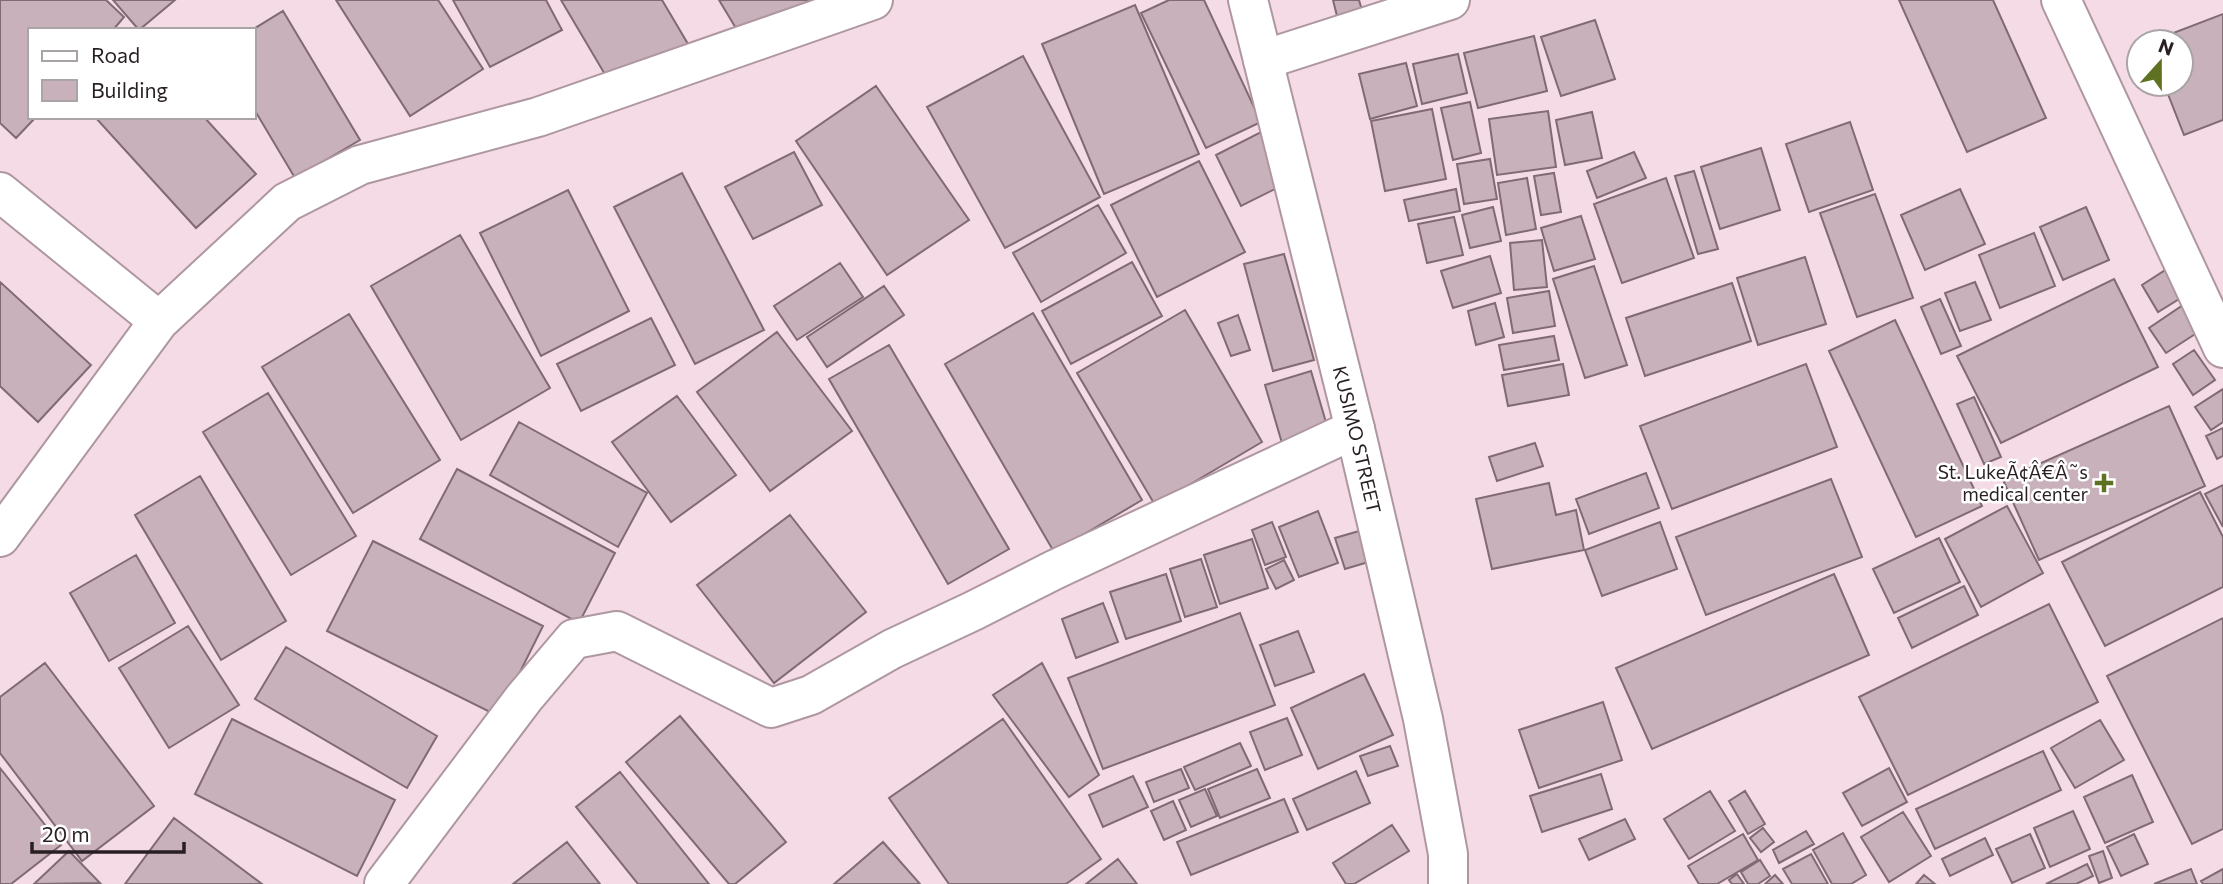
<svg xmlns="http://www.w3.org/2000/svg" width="2223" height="884" font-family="Commissioner,sans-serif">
<rect width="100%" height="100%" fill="#f4dbe5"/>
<path fill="#c8b1ba" stroke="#806a73" stroke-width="2" d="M0,0H106L124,17L113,30H30V117H36L16,138L0,123Z
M113,0H175L139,30Z
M336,0H438L483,69L410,116Z
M453,0H546L562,30L490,67Z
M561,0H662L688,44L613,88Z
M719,0H810L743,40Z
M1169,0H1204L1261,122L1206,148L1141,13Z
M1333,0H1359L1364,17L1339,24Z
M1899,0H1993L2046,118L1967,152Z
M1135,5L1199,154L1104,194L1042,44Z
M283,11L360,140L295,178L254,109V30H252Z
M2223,14V120L2184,135L2164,84H2181V42H2150Z
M1595,20L1615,79L1561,96L1541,37Z
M1534,36L1547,91L1478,108L1464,53Z
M1458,54L1467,93L1422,104L1413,64Z
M1023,56L1100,197L1005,248L927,107Z
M1406,63L1417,106L1370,119L1359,74Z
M876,86L969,220L887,275L796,141Z
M1470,102L1481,153L1453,160L1441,108Z
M1432,109L1446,179L1385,191L1371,121Z
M1548,111L1556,167L1497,175L1489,119Z
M1592,112L1602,158L1565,165L1556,120Z
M95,117H204L256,174L196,228Z
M1850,122L1873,190L1809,212L1786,144Z
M1263,131L1289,182L1241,206L1216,155Z
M1761,148L1780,210L1720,229L1701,167Z
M794,152L822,205L753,239L725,187Z
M1634,152L1646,178L1597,198L1587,171Z
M1490,159L1497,199L1464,204L1457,164Z
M1199,161L1245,252L1157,297L1111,205Z
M1694,171L1718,249L1698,254L1675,176Z
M682,173L764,330L695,364L614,207Z
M1554,173L1561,212L1541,215L1534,176Z
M1527,178L1536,229L1506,235L1498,183Z
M1666,178L1694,258L1622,283L1594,204Z
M1456,189L1460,211L1409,221L1404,200Z
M1960,189L1985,244L1925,270L1901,215Z
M568,190L629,311L541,356L480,233Z
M1875,194L1913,298L1857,317L1820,213Z
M1098,205L1126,253L1041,302L1013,253Z
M1493,207L1501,241L1470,248L1462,215Z
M2086,207L2109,260L2063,280L2040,227Z
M1581,216L1595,259L1554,271L1541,228Z
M1454,217L1463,255L1427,263L1418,224Z
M2034,233L2055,286L2000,308L1979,255Z
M460,235L550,388L461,440L371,286Z
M1542,240L1547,287L1514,290L1510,243Z
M1284,254L1314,360L1273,371L1244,264Z
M1490,256L1501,293L1453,308L1441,271Z
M1805,257L1826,324L1758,345L1737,278Z
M1132,262L1162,316L1071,364L1042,311Z
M840,263L863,297L797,340L774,306Z
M1594,266L1627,365L1585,378L1553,279Z
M2167,269L2184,296L2158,312L2142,285Z
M2114,279L2158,367L2001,443L1957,356Z
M0,282L91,365L38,422L0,386Z
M1975,282L1991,320L1960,331L1945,293Z
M1732,283L1751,341L1645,376L1626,318Z
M884,286L904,315L827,367L807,337Z
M1549,291L1555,326L1513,333L1507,298Z
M1940,299L1961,346L1941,354L1921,307Z
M2189,301L2206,327L2166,353L2149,328Z
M1495,303L1504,337L1476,345L1468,311Z
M1185,310L1262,442L1155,505L1077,373Z
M1033,313L1142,500L1054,552L945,364Z
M349,314L440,460L353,513L262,367Z
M1238,315L1250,350L1231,356L1218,323Z
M651,318L675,365L581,411L557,364Z
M1895,320L1982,506L1916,537L1829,351Z
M777,332L852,431L770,491L697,392Z
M1554,336L1559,360L1504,370L1499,345Z
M889,345L1009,549L948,584L829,379Z
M2194,350L2215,380L2193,395L2173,364Z
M1563,364L1569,395L1508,406L1502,375Z
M1806,364L1837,447L1672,509L1640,426Z
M1311,371L1330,436L1284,450L1265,385Z
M2223,389V422L2211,430L2195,407Z
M268,393L356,536L291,575L203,432Z
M677,396L736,475L671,522L612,442Z
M1974,397L2001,457L1984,464L1957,404Z
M2169,406L2205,486L2039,560L2003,480Z
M519,422L647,493L618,547L490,475Z
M2223,428V456L2217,459L2206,436Z
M1535,443L1543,466L1497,481L1489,457Z
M457,469L615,553L579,623L420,539Z
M1646,473L1659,508L1589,534L1576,499Z
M200,476L286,621L221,660L135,515Z
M1831,479L1862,557L1706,615L1676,537Z
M1549,483L1556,515L1576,510L1584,550L1492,569L1476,499Z
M2223,485V527L2205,494Z
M2200,492L2223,537V587L2105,646L2062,562Z
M2007,506L2043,573L1981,607L1945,539Z
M1318,511L1338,563L1299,577L1279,527Z
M790,515L866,612L774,683L697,585Z
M1272,522L1286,557L1265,565L1252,530Z
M1660,522L1677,569L1602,596L1585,550Z
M1366,529L1375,560L1345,569L1335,538Z
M1939,538L1960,582L1894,613L1873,569Z
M1252,539L1268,588L1220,604L1204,555Z
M373,541L543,626L498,716L327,631Z
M136,555L175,623L109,661L70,593Z
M1201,559L1217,607L1185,617L1170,569Z
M1284,560L1294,580L1276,589L1266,569Z
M1166,574L1181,621L1126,639L1110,592Z
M1834,574L1869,655L1652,749L1616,668Z
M1964,586L1978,615L1912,648L1898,618Z
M1103,603L1118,642L1076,658L1062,619Z
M2049,604L2098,702L1908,795L1859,697Z
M1240,613L1275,705L1103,769L1068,678Z
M2223,618V829L2192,844L2107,676Z
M188,626L239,705L169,748L119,668Z
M1298,631L1314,672L1275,686L1260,645Z
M286,647L437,736L407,788L255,699Z
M45,663L154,806L82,861L0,753V697Z
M1042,663L1099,775L1069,797L993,695Z
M1364,674L1393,735L1318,769L1291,708Z
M1603,702L1622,760L1539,788L1519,730Z
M680,716L786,842L735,884H729L626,762Z
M1287,718L1302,755L1265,770L1250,732Z
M232,719L395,800L357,876L195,794Z
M1003,719L1101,859L1066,884H949L889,798Z
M2100,720L2124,760L2075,788L2051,748Z
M1240,743L1251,766L1195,790L1184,767Z
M1390,746L1398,766L1368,776L1360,756Z
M2043,751L2061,790L1935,849L1916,809Z
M0,768L61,845L11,884H0Z
M1889,768L1907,802L1862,826L1843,793Z
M1181,769L1189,788L1154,802L1146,782Z
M1257,769L1270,798L1220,818L1208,789Z
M1356,771L1370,803L1307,830L1293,799Z
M620,772L709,884H638L576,807Z
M1601,774L1612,809L1542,832L1530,796Z
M2132,775L2153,822L2105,843L2084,797Z
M1133,776L1148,807L1103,827L1089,795Z
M1205,789L1217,816L1191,827L1179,800Z
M1710,791L1735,831L1689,859L1664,819Z
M1745,791L1765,824L1748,834L1729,801Z
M1284,799L1298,832L1191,875L1177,842Z
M1173,801L1186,830L1164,840L1151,811Z
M2073,811L2090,849L2050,867L2034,828Z
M1903,812L1931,856L1889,882L1861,837Z
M174,818L262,884H125Z
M1625,819L1635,839L1589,860L1579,839Z
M1392,825L1409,851L1354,884H1346L1333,863Z
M1763,828L1774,842L1761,852L1750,838Z
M1806,831L1814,844L1779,863L1773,850Z
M1843,833L1866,875L1851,884H1832L1813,850Z
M1743,834L1758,860L1717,884H1699L1688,866Z
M2030,834L2045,868L2012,883L1996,849Z
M2134,834L2148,864L2121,876L2107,847Z
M1985,838L1993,855L1950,876L1942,859Z
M567,842L600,884H513Z
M883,842L920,884H834Z
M69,851L100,883L34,884Z
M2103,851L2112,878L2099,883L2089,856Z
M1811,854L1828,884H1792L1783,869Z
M1118,859L1137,884H1086Z
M1760,860L1770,876L1758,884H1748L1741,872Z
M2087,864L2093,876L2076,884H2046Z
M2191,869L2197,884H2154Z
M2223,869V884H2203L2201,881Z
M1737,874L1744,884H1732L1729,880Z
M1775,875L1783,884H1765Z
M1924,875L1935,884H1916Z"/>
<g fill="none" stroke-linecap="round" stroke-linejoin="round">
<g stroke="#ae97a0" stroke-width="42">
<path id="street" d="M2061,0L2223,348
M1263,60L1450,0
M0,192L159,321
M0,537L159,321L287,202L360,165L538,117L873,0
M384,884L524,698L574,639L617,631L771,708L811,695L892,649L973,611L1054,570L1355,429"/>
</g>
<g stroke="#ae97a0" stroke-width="42">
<g id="secondary">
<path id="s1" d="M1248,0L1355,429L1423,719L1448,854V884"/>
</g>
</g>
<use href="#street" stroke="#fff" stroke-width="38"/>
<use href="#secondary" stroke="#fff" stroke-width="38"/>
</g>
<path fill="#5e7222" stroke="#fff" stroke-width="2.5" d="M2100.5 472.5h7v7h7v7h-7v7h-7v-7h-7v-7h7z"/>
<g text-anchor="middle" stroke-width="5" stroke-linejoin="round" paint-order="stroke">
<g font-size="19" fill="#281f23" stroke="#fff">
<text dy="7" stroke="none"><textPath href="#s1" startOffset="453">KUSIMO STREET</textPath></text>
</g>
<g font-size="19" fill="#281f23" stroke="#fff" text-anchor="end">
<text x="2088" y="479">St. LukeÃ¢Â€Â˜s<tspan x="2088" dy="22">medical center</tspan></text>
</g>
</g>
<rect x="28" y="28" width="228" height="91" fill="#ffffff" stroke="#a9a5a7" stroke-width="2"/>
<rect x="42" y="51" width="35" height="10" fill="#ffffff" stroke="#a9a5a7" stroke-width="2"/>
<text x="91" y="63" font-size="21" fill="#281f23">Road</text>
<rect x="42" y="80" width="35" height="21" fill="#c8b1ba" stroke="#a9a5a7" stroke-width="2"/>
<text x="91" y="98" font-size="21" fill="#281f23">Building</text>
<g transform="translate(2160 63) rotate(21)"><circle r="33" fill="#ffffff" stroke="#a9a5a7" stroke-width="2"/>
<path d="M0-5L12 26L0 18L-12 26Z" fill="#5e7222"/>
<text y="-10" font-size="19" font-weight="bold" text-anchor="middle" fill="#281f23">N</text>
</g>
<path d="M32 842v10h152v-10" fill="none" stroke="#281f23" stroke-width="3.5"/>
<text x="42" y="842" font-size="21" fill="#281f23" stroke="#ffffff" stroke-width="5" paint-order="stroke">20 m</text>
</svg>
